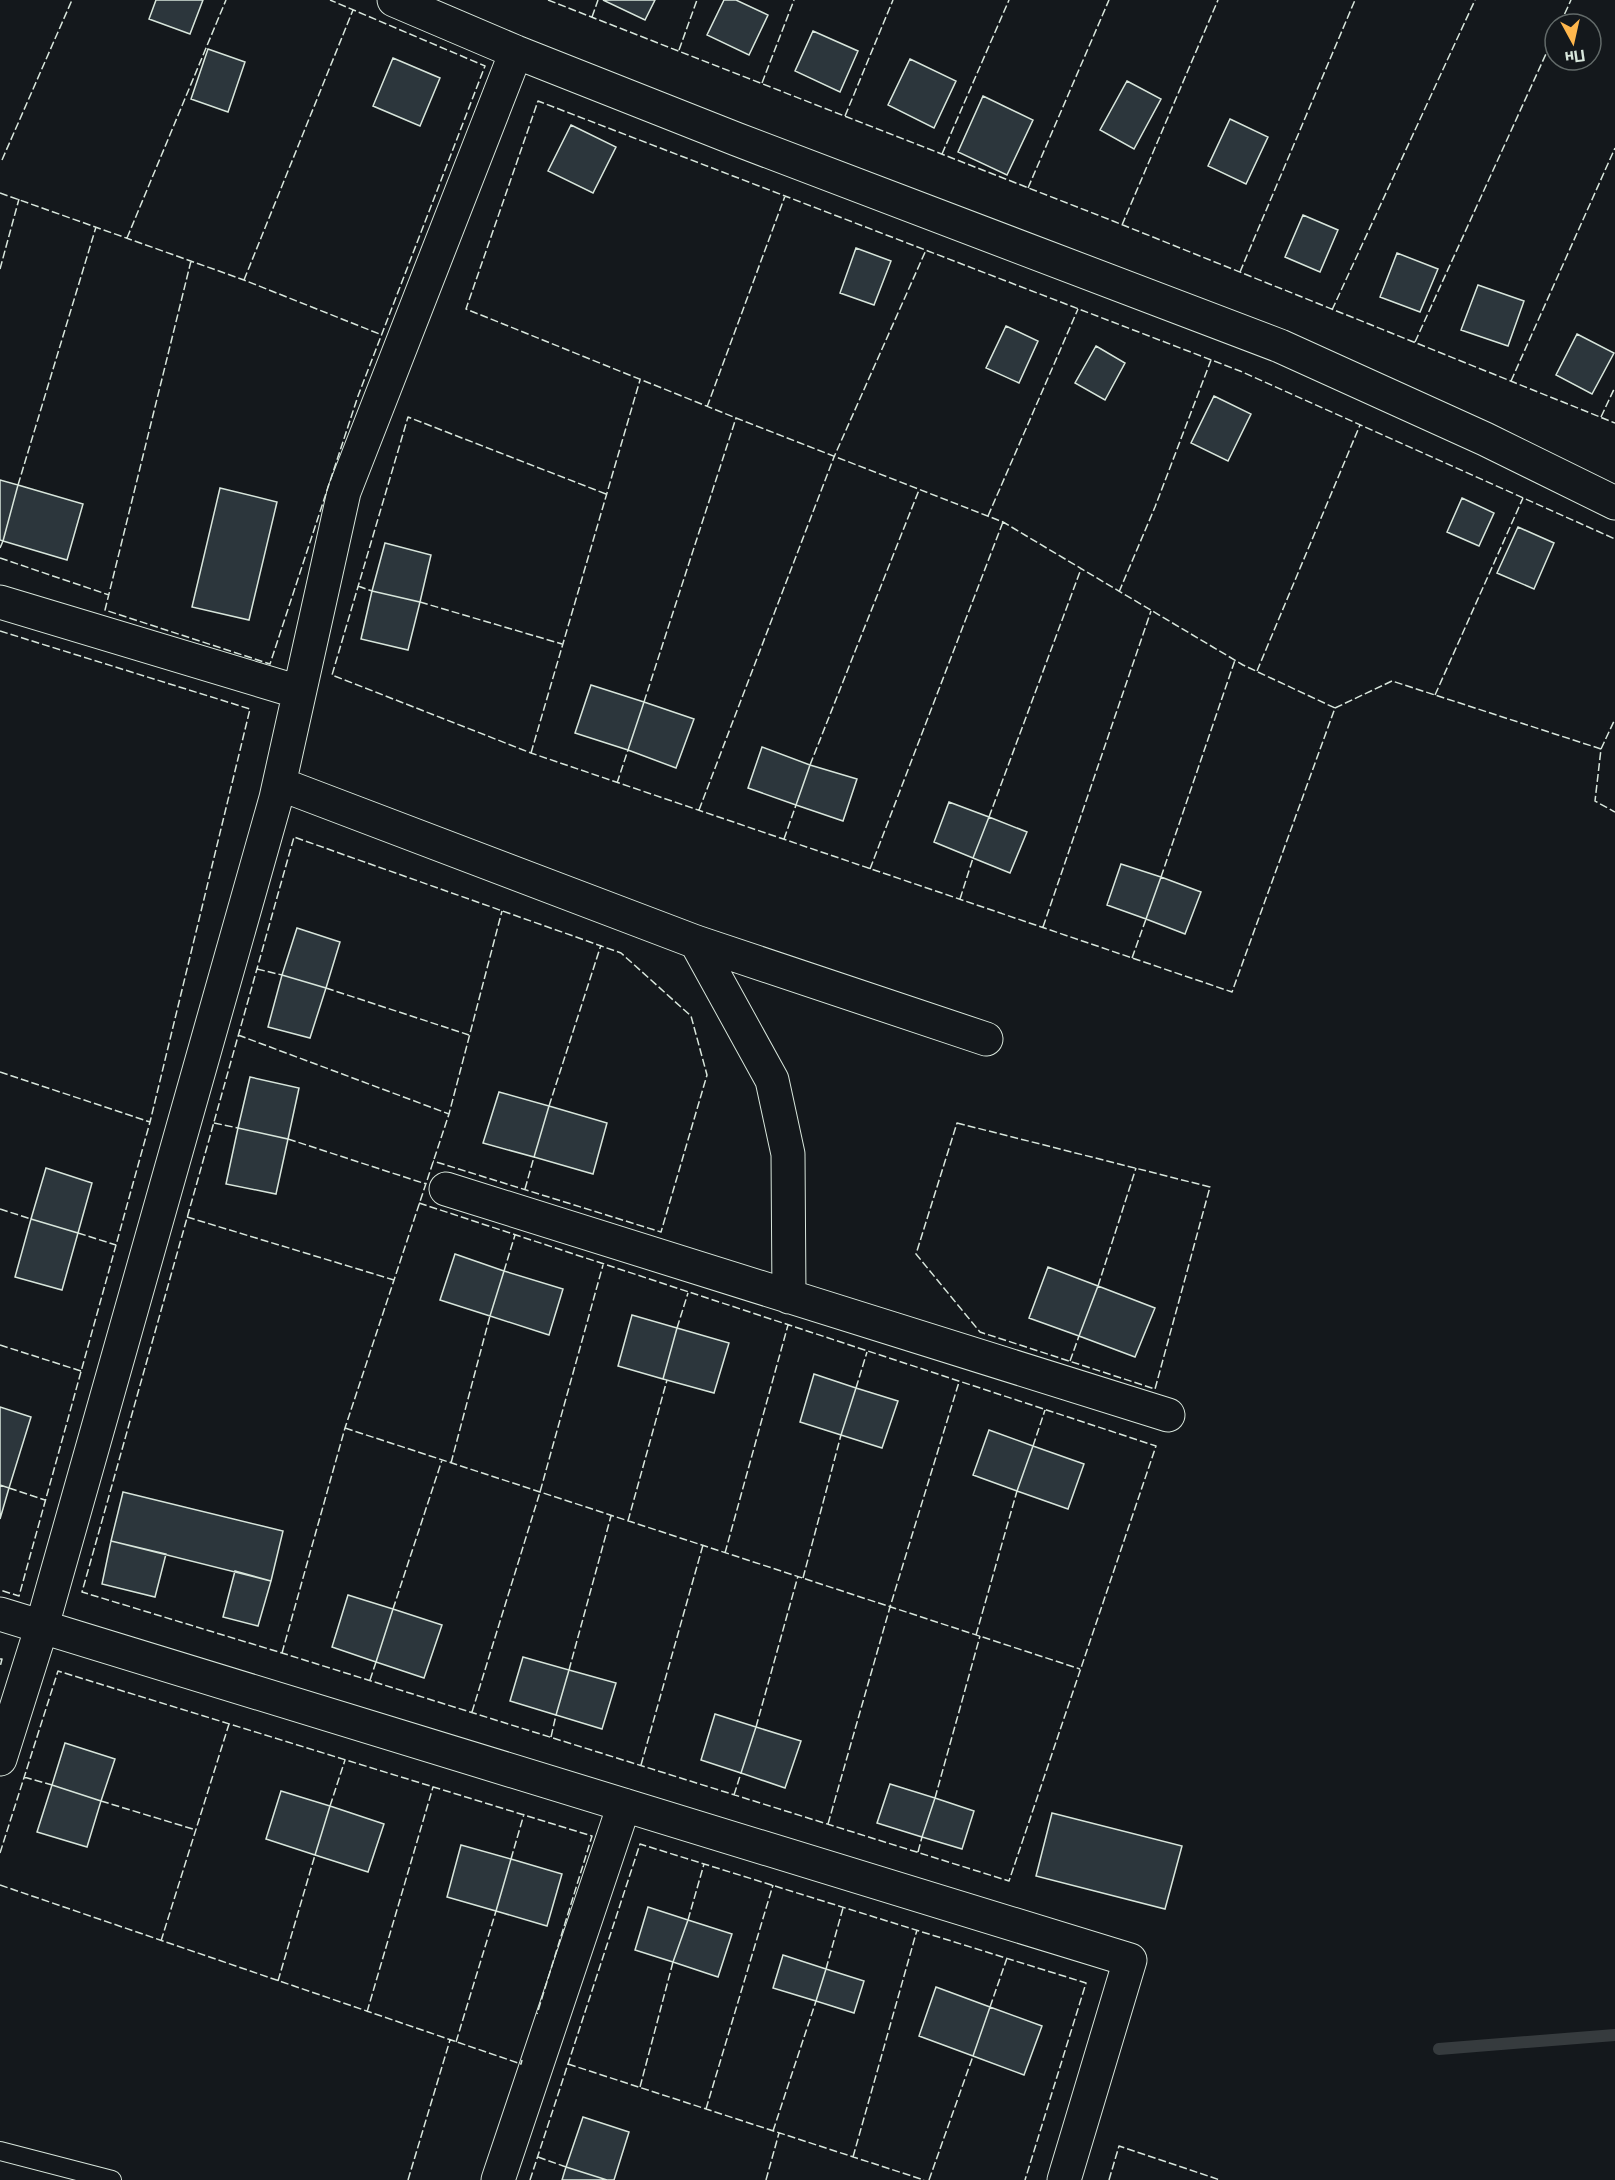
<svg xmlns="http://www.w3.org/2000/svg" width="1615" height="2180" font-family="Roboto,sans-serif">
<rect width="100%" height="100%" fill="#14181c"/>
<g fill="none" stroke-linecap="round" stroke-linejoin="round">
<path stroke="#363b3e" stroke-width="12" d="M1439,2049L1615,2035"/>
</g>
<path fill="#2c363c" stroke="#d8e6dc" stroke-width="1.5" d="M156,0H203L190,34L149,19Z
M603,0H655L645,20Z
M724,0H736L768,15L749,55L707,35Z
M813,31L858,51L840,92L795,71Z
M208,49L245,62L228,112L191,99Z
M393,58L440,78L420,126L373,106Z
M910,59L956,81L934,128L888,105Z
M1127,81L1161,99L1134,149L1100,130Z
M983,96L1033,120L1007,175L958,152Z
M1230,119L1268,137L1246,184L1208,166Z
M571,125L616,147L593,193L548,171Z
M1303,215L1338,230L1320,272L1285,257Z
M856,248L891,261L874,305L840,293Z
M1397,253L1438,269L1420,312L1380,297Z
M1478,285L1524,301L1508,346L1461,330Z
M1006,326L1038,341L1019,383L986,368Z
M1577,334L1614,353L1592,394L1556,375Z
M1096,346L1125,363L1105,400L1075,383Z
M1214,396L1251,414L1228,461L1191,443Z
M0,480L18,485L3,541L0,540Z
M18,485L83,504L67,560L3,541Z
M220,488L277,502L249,620L192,607Z
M1462,498L1494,513L1479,546L1447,532Z
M1518,527L1554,543L1534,589L1497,573Z
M385,543L431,555L420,602L372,591Z
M372,591L420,602L408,650L361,639Z
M591,685L644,702L628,750L575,733Z
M644,702L694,719L676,768L628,750Z
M762,747L810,765L796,805L748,788Z
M810,765L857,779L843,821L796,805Z
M949,802L989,817L973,858L934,842Z
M989,817L1027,832L1010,873L973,858Z
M1121,864L1161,877L1146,919L1107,905Z
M1161,877L1201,892L1185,934L1146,919Z
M297,928L340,942L326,988L282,975Z
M282,975L326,988L310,1038L268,1027Z
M250,1077L299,1088L288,1139L238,1128Z
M499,1092L549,1106L534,1157L483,1143Z
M549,1106L607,1123L593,1174L534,1157Z
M238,1128L288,1139L276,1194L226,1184Z
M46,1168L92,1183L78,1233L31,1219Z
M31,1219L78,1233L62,1290L15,1277Z
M455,1254L504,1271L490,1316L440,1300Z
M1048,1267L1098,1286L1079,1336L1029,1318Z
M504,1271L563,1289L549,1335L490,1316Z
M1098,1286L1155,1308L1135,1357L1079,1336Z
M632,1315L677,1328L663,1379L618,1366Z
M677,1328L729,1343L714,1393L663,1379Z
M814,1374L856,1388L841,1435L800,1422Z
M856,1388L898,1401L882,1448L841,1435Z
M0,1407L31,1417L9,1488L0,1485Z
M989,1430L1033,1446L1017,1491L973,1475Z
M1033,1446L1084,1464L1068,1509L1017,1491Z
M0,1485L9,1488L0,1519Z
M123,1492L283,1531L271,1581L111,1541Z
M111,1541L166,1554L155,1597L102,1584Z
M235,1571L271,1581L258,1626L223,1617Z
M348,1595L393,1609L376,1662L332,1647Z
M393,1609L442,1625L424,1678L376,1662Z
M523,1657L569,1670L556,1715L510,1701Z
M569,1670L616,1683L602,1729L556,1715Z
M715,1714L756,1727L741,1773L701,1760Z
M756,1727L801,1741L785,1788L741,1773Z
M65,1743L115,1759L101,1801L52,1785Z
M890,1784L935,1798L922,1837L877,1823Z
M52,1785L101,1801L87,1847L37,1832Z
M281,1791L330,1806L315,1855L266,1839Z
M935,1798L974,1811L962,1849L922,1837Z
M330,1806L384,1824L368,1872L315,1855Z
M1052,1813L1182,1846L1165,1909L1036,1876Z
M461,1845L511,1859L496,1911L447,1897Z
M511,1859L562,1874L547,1926L496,1911Z
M648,1907L688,1920L673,1962L635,1950Z
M688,1920L732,1934L718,1977L673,1962Z
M783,1955L826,1969L816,2001L773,1988Z
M826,1969L864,1981L854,2013L816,2001Z
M936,1987L990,2007L973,2056L919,2036Z
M990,2007L1042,2026L1024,2075L973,2056Z
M583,2117L629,2132L614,2180H607L566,2167Z
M566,2167L607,2180H562Z"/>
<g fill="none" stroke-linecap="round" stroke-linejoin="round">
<g stroke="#d8e6dc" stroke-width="20">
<path id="lane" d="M0,2151L112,2180"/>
</g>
<g stroke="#d8e6dc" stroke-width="35">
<path id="street" d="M394,0L516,52L736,139L1280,346L1485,439L1615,503
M0,602L299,692
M280,784L696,942L986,1039
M696,942L772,1080L788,1154L789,1297
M446,1189L1168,1415
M0,1614L1130,1960L1064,2180
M0,1759L42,1626L276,798L344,492L516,52
M498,2180L624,1805"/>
</g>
<use href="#lane" stroke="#14181c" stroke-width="18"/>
<use href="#street" stroke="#14181c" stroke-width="33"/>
<path stroke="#d8e6dc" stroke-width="1.5" stroke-dasharray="8 3" stroke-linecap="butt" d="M548,0L1113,221L1615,423
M592,17L598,0
M1560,24L1571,0
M679,50L697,0
M762,83L794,0
M845,116L893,0
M942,154L1009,0
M2,160L72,0
M1028,188L1109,0
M0,193L244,280L382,335
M1122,225L1218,0
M127,238L226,0
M191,261L105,610L270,664L358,396L485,66L330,0
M0,269L19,199
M1240,272L1355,0
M244,280L353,10
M1332,310L1475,0
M1415,342L1555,34
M1511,381L1615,148
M707,407L785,196
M1601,417L1615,387
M18,485L96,227
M606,494L408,417L332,675L531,753L1232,992L1335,708L1243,665L1003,522L736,418L466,309L538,101L1240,371L1615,539
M988,516L1078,309
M0,548L3,541
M0,558L109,595
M358,586L372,591
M1119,592L1155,507L1211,360
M420,602L562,644
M0,631L250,709L150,1122L19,1596L0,1590
M1257,671L1360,425
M1435,695L1523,498
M644,702L736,418
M1335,708L1392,681L1601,749L1595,801L1615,812
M1601,749L1615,719
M531,753L640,380
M810,765L919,490
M617,783L628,750
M699,810L834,457L926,250
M989,817L1081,569
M784,839L796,805
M870,869L1003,522
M1161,877L1235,660
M960,899L973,858
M1043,927L1151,611
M1132,958L1146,919
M257,969L282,975
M326,988L469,1035
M238,1035L449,1114
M0,1072L150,1122
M549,1106L601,945
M214,1123L238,1128
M957,1123L1210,1187L1155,1389L980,1332L916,1254Z
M288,1139L426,1184
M525,1189L534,1157
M419,1203L1156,1446L1009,1881L282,1653L82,1592L294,837L621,953L691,1016L707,1075L661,1232L433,1161
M0,1209L31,1219
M187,1217L394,1280
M78,1233L116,1245
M504,1271L515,1235
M1098,1286L1136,1168
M677,1328L688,1293
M0,1345L81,1371
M1070,1361L1079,1336
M856,1388L867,1352
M345,1428L1080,1669
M1033,1446L1045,1410
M451,1463L490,1316
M9,1488L45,1500
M628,1521L667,1380
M725,1553L788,1325
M803,1578L841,1435
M393,1609L442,1460
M976,1635L1017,1491
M282,1653L345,1428L449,1114L502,911
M0,1659H2L0,1667
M569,1670L611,1516
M370,1680L376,1662
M472,1712L540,1492L603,1265
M756,1727L798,1576
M551,1737L556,1715
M641,1765L703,1545
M24,1777L52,1785
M734,1795L741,1773
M935,1798L980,1636
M101,1801L196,1830
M330,1806L345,1760
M828,1824L890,1607L959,1382
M918,1852L922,1837
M0,1853L58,1671L592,1836L537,2014
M511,1859L524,1814
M0,1885L521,2064L522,2060
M688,1920L704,1864
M161,1941L229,1724
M826,1969L843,1908
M278,1981L315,1855
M990,2007L1007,1958
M367,2012L433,1787
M456,2042L496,1911
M568,2064L924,2180
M640,2087L673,1962
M706,2109L773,1885
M773,2131L816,2001
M538,2157L566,2167
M853,2157L917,1930
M408,2180L450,2040
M530,2180L640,1844L1086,1983L1025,2180
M766,2180L779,2133
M929,2180L973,2056
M1109,2180L1119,2146L1220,2180"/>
</g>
<g transform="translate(1573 42) rotate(172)"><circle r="28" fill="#14181c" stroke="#626a69" stroke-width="1.5"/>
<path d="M0-4.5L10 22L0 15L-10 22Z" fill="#ffb74d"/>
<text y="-9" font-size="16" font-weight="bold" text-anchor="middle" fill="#d8e6dc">Пн</text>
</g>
</svg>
